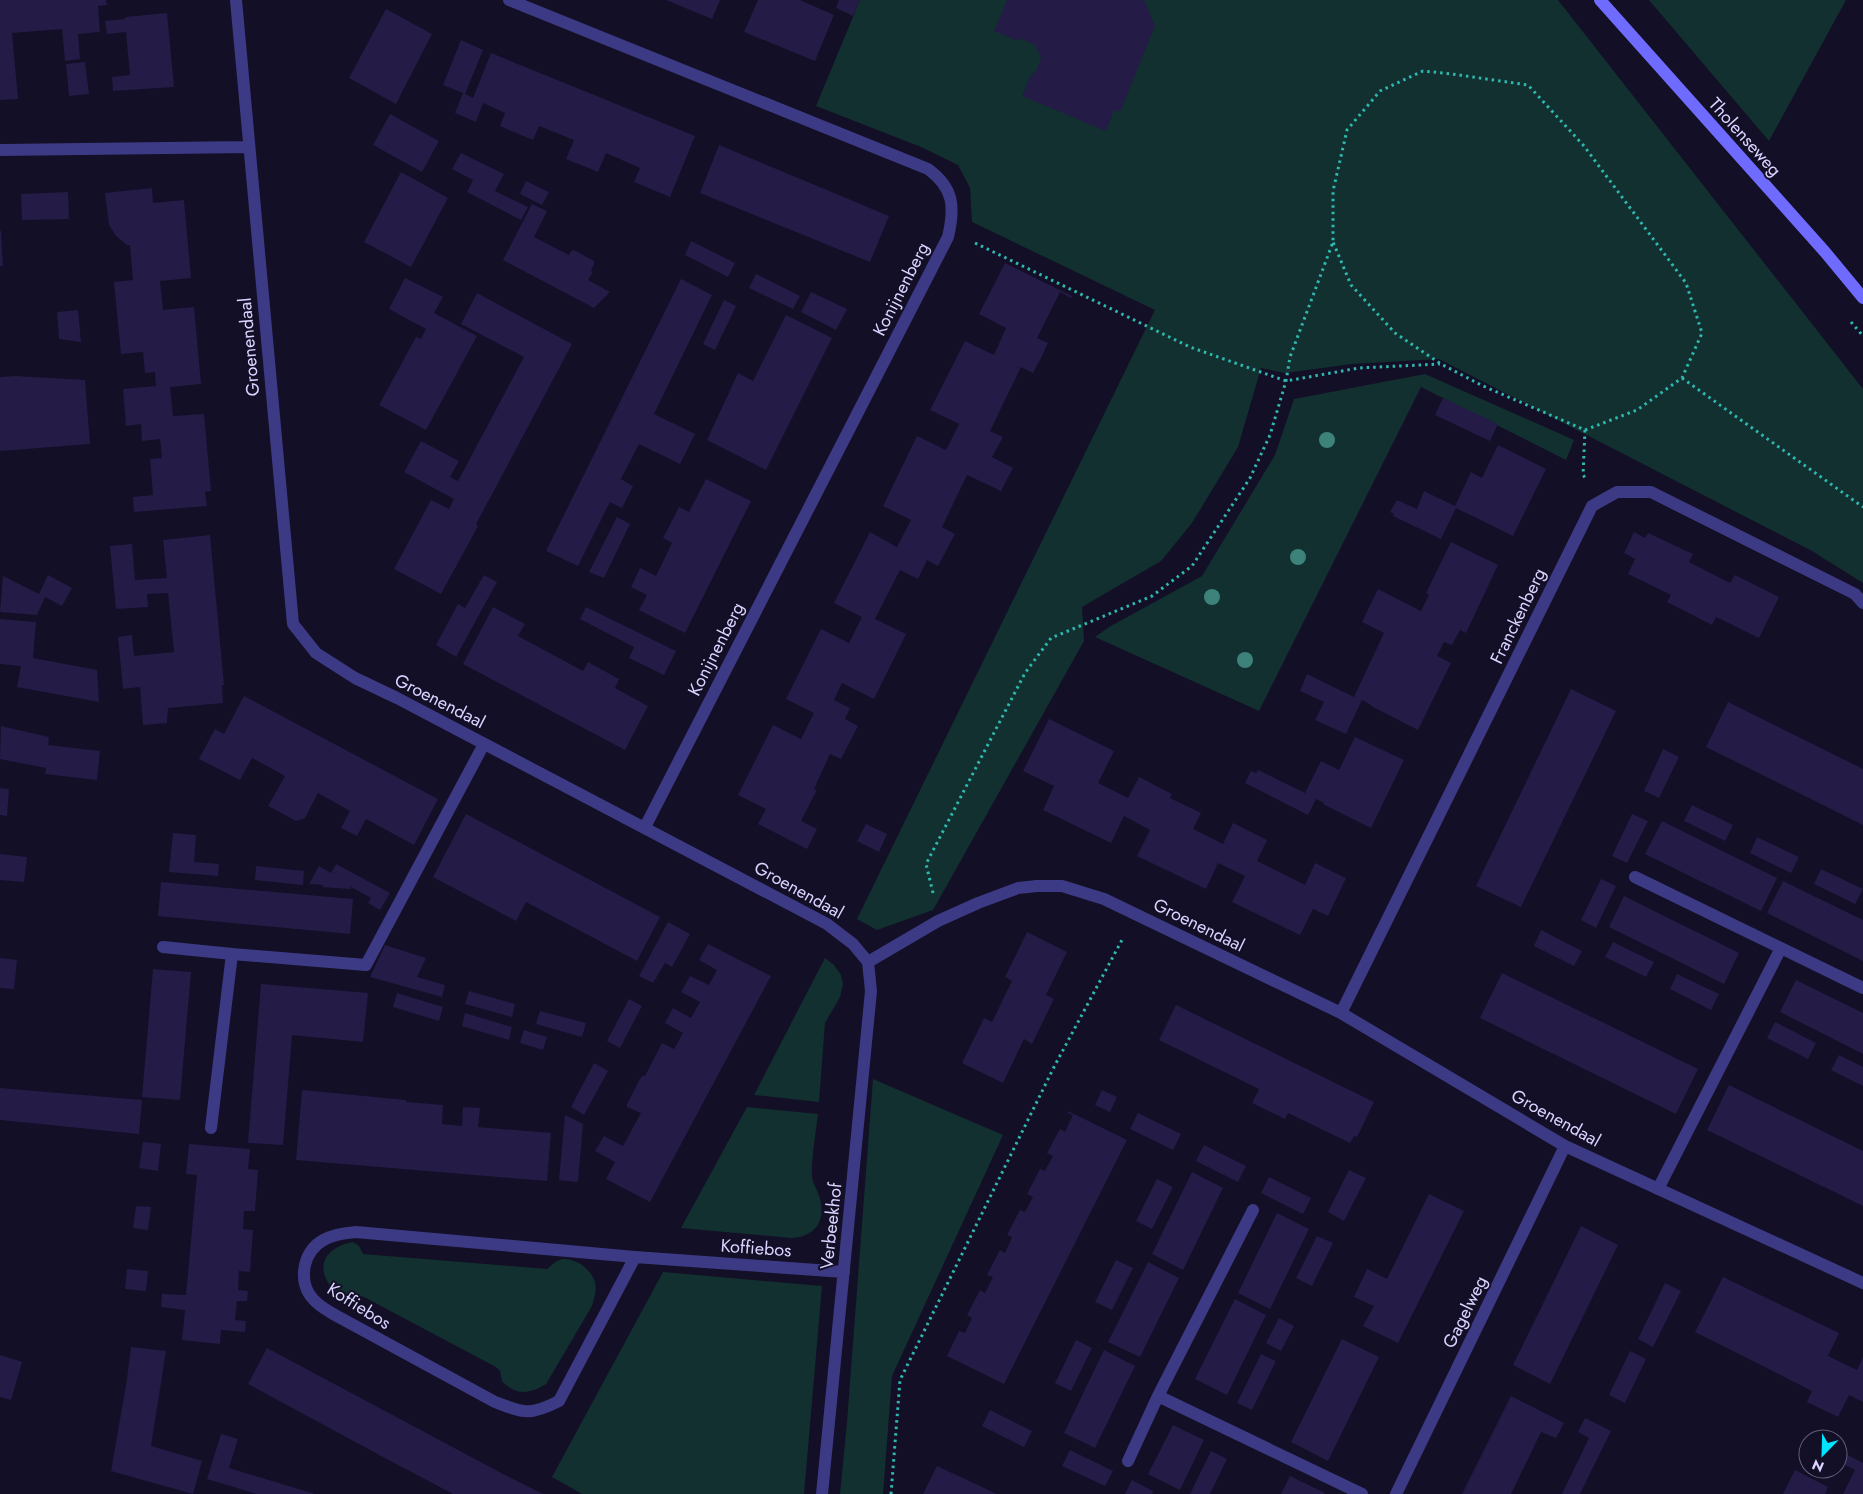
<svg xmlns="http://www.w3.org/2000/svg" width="1863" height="1494" font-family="Jost,sans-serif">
<rect width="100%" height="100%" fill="#130f26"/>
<path fill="#12302f" d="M860,0H1558L1863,389V583L1812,551L1439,359L1352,364L1285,373L1261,368L1238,447L1192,523L1161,561L1082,607L1084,641L933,910L877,930L857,919L1155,310L972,222L970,188L958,165L921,147L816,106Z
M1649,0H1846L1769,141Z
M1425,374L1574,440L1566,460L1421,387L1259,711L1095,637L1109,627L1202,576L1275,455L1294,399Z
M825,958L834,965L841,975L843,984L840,997L825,1023L819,1102L754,1095Z
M873,1079L1003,1135L892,1376L883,1494H840L847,1422Z
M747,1107L818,1114C816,1131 811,1160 812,1177C813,1184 818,1191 820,1199C826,1222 814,1237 791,1238L681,1228Z
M353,1242L359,1246L363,1254L547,1269C552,1265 558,1259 564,1259C578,1259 591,1270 595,1282C597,1290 594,1299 592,1306L546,1384C530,1394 516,1396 502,1381L500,1371L496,1367L364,1297L360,1296L343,1303C337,1295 328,1285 325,1276C318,1256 336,1245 353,1242Z
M663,1272L822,1286L804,1494H582L552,1477Z"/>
<path fill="#241b47" d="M0,0H106L107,5L98,6L100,32L78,34L80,59L65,61L62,29L12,33L18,99L0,100Z
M666,0H720L712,19Z
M758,0H800L834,15L815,61L744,32Z
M839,0H860L853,16L836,8Z
M1007,0H1144L1155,26L1120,112L1114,110L1106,131L1022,96L1032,73L1035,74L1041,58L1035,45L1020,38L1018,41L994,31Z
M386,9L432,34L396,104L349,78Z
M167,13L174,87L113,91L112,77L130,75L126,32L107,34L105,21L125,19V17Z
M461,40L483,50L465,94L473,98L491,53L695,136L670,197L634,182L640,168L606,153L598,172L566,159L574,140L539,126L533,140L500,126L505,113L483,103L476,122L455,113L463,93L443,85Z
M85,62L89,94L69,96L66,64Z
M390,114L439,141L422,172L373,145Z
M719,145L889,216L870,262L700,193Z
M461,153L504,174L495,191L528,207L521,220L467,192L473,180L452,169Z
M401,172L448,198L411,267L364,242Z
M526,181L549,192L542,205L520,194Z
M152,188L153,203L184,200L191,278L160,281L163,310L194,307L201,384L170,387L173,416L204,414L211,491L205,492L207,506L134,512L133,497L153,495L150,459L162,458L160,439L142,441L141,424L126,426L123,389L156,386L155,372L145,373L143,352L121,354L114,282L133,280L130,245H127L116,236L109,225L105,193Z
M68,192L69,219L22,220L21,194Z
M532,204L547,211L534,237L569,255L571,251L574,250L594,261V264L591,271L593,272L588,280L610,292L594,308L503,260Z
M0,231H1L3,266H0Z
M691,241L735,263L728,277L685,255Z
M1005,263L1072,296L1071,298L1060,292L1037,338L1048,343L1041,358L1033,373L1021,367L990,431L1003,437L992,457L1013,468L1001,491L967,475L942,527L955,534L938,566L927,560L918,579L900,570L875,619L906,634L874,699L842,683L834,700L850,708L845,719L858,726L841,759L830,754L814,789L817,790L801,821L817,829L807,849L758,824L766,809L738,795L773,725L801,739L814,713L786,699L821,629L849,643L862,617L834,603L870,532L897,547L911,520L883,506L917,436L946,450L959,424L930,410L965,341L994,355L1006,328L979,314Z
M756,274L800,296L793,309L749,288Z
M405,278L443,297L434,313L477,336L426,430L379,405L416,337L421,339L426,329L389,309Z
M681,279L712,295L654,414L695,434L680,464L639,444L621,479L633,486L622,508L610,502L578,566L546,551Z
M811,292L847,309L836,330L801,312Z
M477,293L572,344L490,498L476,524L478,526L441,594L394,569L431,500L449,509L454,499L404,472L421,441L459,461L450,477L458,481L524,357L461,324Z
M724,300L736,306L715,350L703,344Z
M78,310L81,342L59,339L57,312Z
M786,315L832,338L766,470L707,440L738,373L753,381Z
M15,376L85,380L90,444L0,451V377Z
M1443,398L1498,424L1490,441L1435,415Z
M1498,445L1546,469L1513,536L1456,508L1441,539L1393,516L1394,514L1390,512L1397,500L1417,509L1424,491L1455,506L1471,472L1482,478Z
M706,479L751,501L685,633L639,610L647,595L631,587L640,568L656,576L672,543L663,538L679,507L689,512Z
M617,517L630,524L604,578L589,572Z
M1634,532L1645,538L1648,533L1693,554L1689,562L1730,583L1735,575L1779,597L1759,638L1716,617L1712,625L1667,602L1671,595L1628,574L1635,559L1624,553Z
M210,535L224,685H222L223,703L168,708L167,723L143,725L140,687L123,689L118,637L132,635L134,656L174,652L168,593L147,594L148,607L116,609L110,546L132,544L135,580L167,578L163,540Z
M1451,542L1498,565L1466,633L1460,630L1452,645L1444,642L1437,656L1451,663L1418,730L1371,706V705L1362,700L1346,734L1315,720L1324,702L1300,691L1307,674L1354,697L1384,633L1362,622L1378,589L1421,611L1429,595L1426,593Z
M48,575L72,588L62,606L45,597L37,615L0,612L3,576L39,594Z
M484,575L497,582L456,657L436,645L458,604L465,608Z
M493,607L525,624L518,636L583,671L588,662L619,679L615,688L648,706L625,750L463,664Z
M586,607L676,651L664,675L629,658L634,647L580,619Z
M0,619L36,622L33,658L97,670L99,702L17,687L21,666L0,664Z
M1571,689L1616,711L1521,907L1476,886Z
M244,696L438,799L414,845L366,819L357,836L341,828L350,811L318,793L305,818L296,821L268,806L285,776L252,758L240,780L199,759L215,729L224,734Z
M1728,702L1863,769V825L1706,747Z
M1049,719L1114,751L1098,783L1128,798L1139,777L1172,794L1170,798L1201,813L1193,829L1223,844L1233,823L1267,840L1257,861L1305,885L1315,863L1346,878L1328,916L1313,909L1300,935L1232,902L1245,876L1218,863L1206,889L1137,856L1150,830L1124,816L1111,843L1043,810L1054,786L1023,771Z
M1,726L49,737L48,745L100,751L97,780L45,774L46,768L0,759Z
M1355,737L1404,760L1371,828L1323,804L1324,803L1316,799L1308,815L1245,783L1251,771L1256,773L1258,770L1305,793L1321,761L1339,770Z
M1663,749L1679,757L1659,798L1644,791Z
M0,788L9,789L7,816L0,815Z
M1692,805L1733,825L1725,841L1684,821Z
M466,814L660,917L637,961L526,902L516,921L433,877Z
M1632,814L1648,821L1627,863L1612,856Z
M1662,821L1777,878L1761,911L1645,854Z
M866,824L887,834L879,852L857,841Z
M173,833L196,835L194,862L219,864L218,876L169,872Z
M1757,837L1799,857L1791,873L1750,853Z
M0,854L27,857L24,882L0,880Z
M336,864L390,893L380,910L368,903L371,898L351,887L350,889L322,887L324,885L309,884L319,866L331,873Z
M256,866L304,871L303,885L255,880Z
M1821,869L1863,889L1855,904L1814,884Z
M1601,879L1616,886L1596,928L1581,920Z
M1783,881L1863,920V961L1767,913Z
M161,882L353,899L350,934L158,916Z
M1624,896L1739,953L1724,984L1609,927Z
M668,922L690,934L672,967L665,963L653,983L639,976Z
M1541,930L1582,951L1574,966L1534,946Z
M1027,932L1067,952L1046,995L1054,999L1032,1044L1024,1039L1003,1083L962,1063L984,1018L992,1022L1012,981L1005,977Z
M1613,942L1654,962L1646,977L1605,957Z
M708,944L771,976L650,1202L606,1179L615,1162L595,1151L604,1136L623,1146L641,1113L627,1107V1104L640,1079L643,1075L645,1076L662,1043L674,1049L683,1033L665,1023L673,1008L691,1018L700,1002L681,992L690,976L709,985L717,970L699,960Z
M385,945L426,958L417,977L445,985L442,997L370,977Z
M0,958L17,960L14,989L0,988Z
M153,969L191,972L180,1100L142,1097Z
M1502,973L1698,1069L1676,1114L1480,1018Z
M1677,974L1719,994L1711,1010L1670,989Z
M1796,980L1863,1013V1054L1780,1012Z
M261,984L368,993L363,1042L292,1035L283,1145L248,1143Z
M469,991L515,1004L512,1017L465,1004Z
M397,993L443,1007L439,1021L393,1007Z
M629,999L642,1006L620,1048L607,1041Z
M1176,1005L1374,1102L1357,1137L1354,1136L1350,1143L1288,1113L1285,1119L1252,1103L1259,1089L1159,1040Z
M540,1011L586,1023L582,1037L536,1024Z
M465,1013L512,1027L509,1040L462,1026Z
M1775,1022L1816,1043L1808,1059L1767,1038Z
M524,1030L547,1037L543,1050L520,1043Z
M1839,1055L1863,1067V1086L1831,1070Z
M594,1063L608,1071L584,1115L571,1107Z
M1729,1085L1863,1151V1206L1707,1130Z
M0,1088L142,1100L139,1134L0,1120Z
M302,1090L406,1100V1102L443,1105L442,1124L462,1126L463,1107L480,1108L478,1127L551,1133L547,1181L296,1160Z
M1102,1090L1117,1097L1110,1112L1095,1105Z
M1068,1111L1127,1140L1004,1384L947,1356L959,1331L965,1333L972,1318L967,1315L980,1290L985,1293L993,1277L987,1275L1000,1250L1005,1253L1012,1237L1007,1235L1020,1210L1025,1212L1033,1197L1027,1194L1040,1169L1045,1171L1053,1156L1047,1153L1060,1129L1065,1132L1073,1115L1068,1113Z
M1138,1113L1181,1134L1173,1150L1130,1129Z
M565,1115L583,1124L578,1182L559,1180Z
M143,1142L161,1144L158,1171L139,1168Z
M189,1144L250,1149L248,1169L258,1170L255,1211H244L243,1229L253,1230L250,1272L239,1271L238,1290L248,1291L247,1301H237L235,1320L246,1321L245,1332L221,1330L220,1344L182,1340L185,1310L161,1307L162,1294L186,1295L197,1175L186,1174Z
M1204,1145L1246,1166L1238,1182L1196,1161Z
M1349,1170L1366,1178L1344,1221L1328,1212Z
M1192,1172L1223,1188L1183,1270L1152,1254Z
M1269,1177L1311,1198L1303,1214L1261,1193Z
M1157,1179L1173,1187L1152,1229L1136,1221Z
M1429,1194L1464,1211L1398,1343L1363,1326L1374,1306L1354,1297L1367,1269L1387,1279Z
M136,1206L151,1207L148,1230L133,1228Z
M1277,1213L1309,1229L1270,1309L1238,1293Z
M1581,1226L1618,1245L1550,1384L1513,1365Z
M1317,1236L1333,1243L1312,1286L1296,1278Z
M1116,1260L1133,1268L1112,1310L1095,1302Z
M1148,1262L1179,1278L1140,1357L1108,1342Z
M127,1269L148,1271L146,1291L125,1289Z
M1723,1277L1839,1333L1828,1356L1857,1370L1863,1357V1402L1849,1395L1838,1417L1807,1402L1812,1391L1695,1332Z
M1665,1283L1681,1291L1653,1347L1638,1339Z
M1235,1299L1266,1315L1227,1395L1195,1379Z
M1279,1318L1294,1326L1281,1351L1266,1343Z
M1342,1339L1379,1357L1328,1461L1291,1442Z
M1076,1340L1092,1348L1071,1391L1055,1383Z
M131,1347L166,1351L151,1446L202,1461L193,1494L111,1471L127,1379Z
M267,1348L505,1475L543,1494H453L383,1457L248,1384Z
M1104,1350L1135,1366L1095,1448L1064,1433Z
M1630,1351L1646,1359L1625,1403L1609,1395Z
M1261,1354L1276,1361L1252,1410L1237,1403Z
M0,1355L22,1362L11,1400L0,1397Z
M1511,1396L1564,1423L1556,1438L1541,1432L1511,1494H1462Z
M990,1410L1032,1431L1024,1447L982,1426Z
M1585,1418L1611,1431L1580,1494H1562L1589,1438L1578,1432Z
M1173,1425L1204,1440L1180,1490L1148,1474Z
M221,1434L238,1439L229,1468L315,1494H257L207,1479Z
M1070,1450L1113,1471L1105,1486L1062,1466Z
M1211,1451L1227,1459L1210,1494H1190Z
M1844,1453L1863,1463V1494H1843L1855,1470L1839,1462Z
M937,1466L978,1485L996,1494H923Z
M1795,1470L1828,1487L1825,1494H1783Z
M1290,1476L1325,1493L1324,1494H1281Z
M1132,1480L1153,1491L1152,1494H1125Z"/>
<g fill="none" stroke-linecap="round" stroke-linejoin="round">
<path stroke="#2fb8b0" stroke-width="3" stroke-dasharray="2.5 4" stroke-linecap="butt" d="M975,243L1190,347L1286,381L1359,368L1440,364
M1851,322L1863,336
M1682,378L1863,507
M1585,430L1583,475L1587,480
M933,893L926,864L1025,673L1051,638L1152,596L1192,566L1250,478L1270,435L1286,381L1290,357L1333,242V191L1347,130L1380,91L1423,71L1452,74L1528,85L1584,146L1686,283L1702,333L1682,378L1637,410L1585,430L1483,386L1441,364L1395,333L1351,285L1333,242
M891,1494L900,1380L1054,1067L1123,938"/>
<path stroke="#3d3a85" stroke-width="12" d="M1635,877L1863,988
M163,947L232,954L366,965L484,744
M211,1128L232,954
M1658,1189L1781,948
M1158,1396L1362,1494
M1128,1461L1158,1396L1253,1210"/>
<path stroke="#3d3a85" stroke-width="12" d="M236,0L293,624L316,653L355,678L397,698L827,924L853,944L868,962L938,921L978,903L1018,888L1037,886H1062L1104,899L1341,1013L1565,1146L1863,1283
M509,0L928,169C954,188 955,207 948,237L645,827
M0,150L249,147
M1341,1013L1592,506L1617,492H1651L1855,594L1863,603
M635,1257L559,1401C530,1416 524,1413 495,1402L335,1315C325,1309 314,1303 308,1292C304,1284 303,1274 305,1265C311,1240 332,1234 356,1232L635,1257L844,1272
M822,1494L871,991L868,962
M1396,1494L1565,1146"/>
<path stroke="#6f6bff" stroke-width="12" d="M1600,0L1825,252L1863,298"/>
</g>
<g fill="#3d827b">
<circle cx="1327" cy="440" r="8"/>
<circle cx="1298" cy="557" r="8"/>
<circle cx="1212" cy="597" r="8"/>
<circle cx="1245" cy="660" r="8"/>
</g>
<g text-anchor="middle" stroke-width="4" stroke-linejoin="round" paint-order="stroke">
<g font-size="18" fill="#d9d4ff" stroke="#130f26">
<text transform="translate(1745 137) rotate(48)" y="6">Tholenseweg</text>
<text transform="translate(901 289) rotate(-63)" y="6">Konijnenberg</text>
<text transform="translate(249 347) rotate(-95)" y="6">Groenendaal</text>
<text transform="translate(1518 616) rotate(-64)" y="6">Franckenberg</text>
<text transform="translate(716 649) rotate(-63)" y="6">Konijnenberg</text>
<text transform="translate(440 701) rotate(27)" y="6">Groenendaal</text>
<text transform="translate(799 890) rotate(29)" y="6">Groenendaal</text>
<text transform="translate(1199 925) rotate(26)" y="6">Groenendaal</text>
<text transform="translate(1556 1118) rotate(29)" y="6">Groenendaal</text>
<text transform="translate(831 1226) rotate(-84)" y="6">Verbeekhof</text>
<text transform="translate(756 1248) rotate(4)" y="6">Koffiebos</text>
<text transform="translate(359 1306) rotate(32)" y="6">Koffiebos</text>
<text transform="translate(1465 1312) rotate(-64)" y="6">Gagelweg</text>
</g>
</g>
<g transform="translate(1823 1454) rotate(203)"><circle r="24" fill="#130f26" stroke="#625e7d"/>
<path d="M0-4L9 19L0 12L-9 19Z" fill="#00e5ff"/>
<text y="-8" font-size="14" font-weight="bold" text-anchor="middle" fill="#d9d4ff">N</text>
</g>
</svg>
